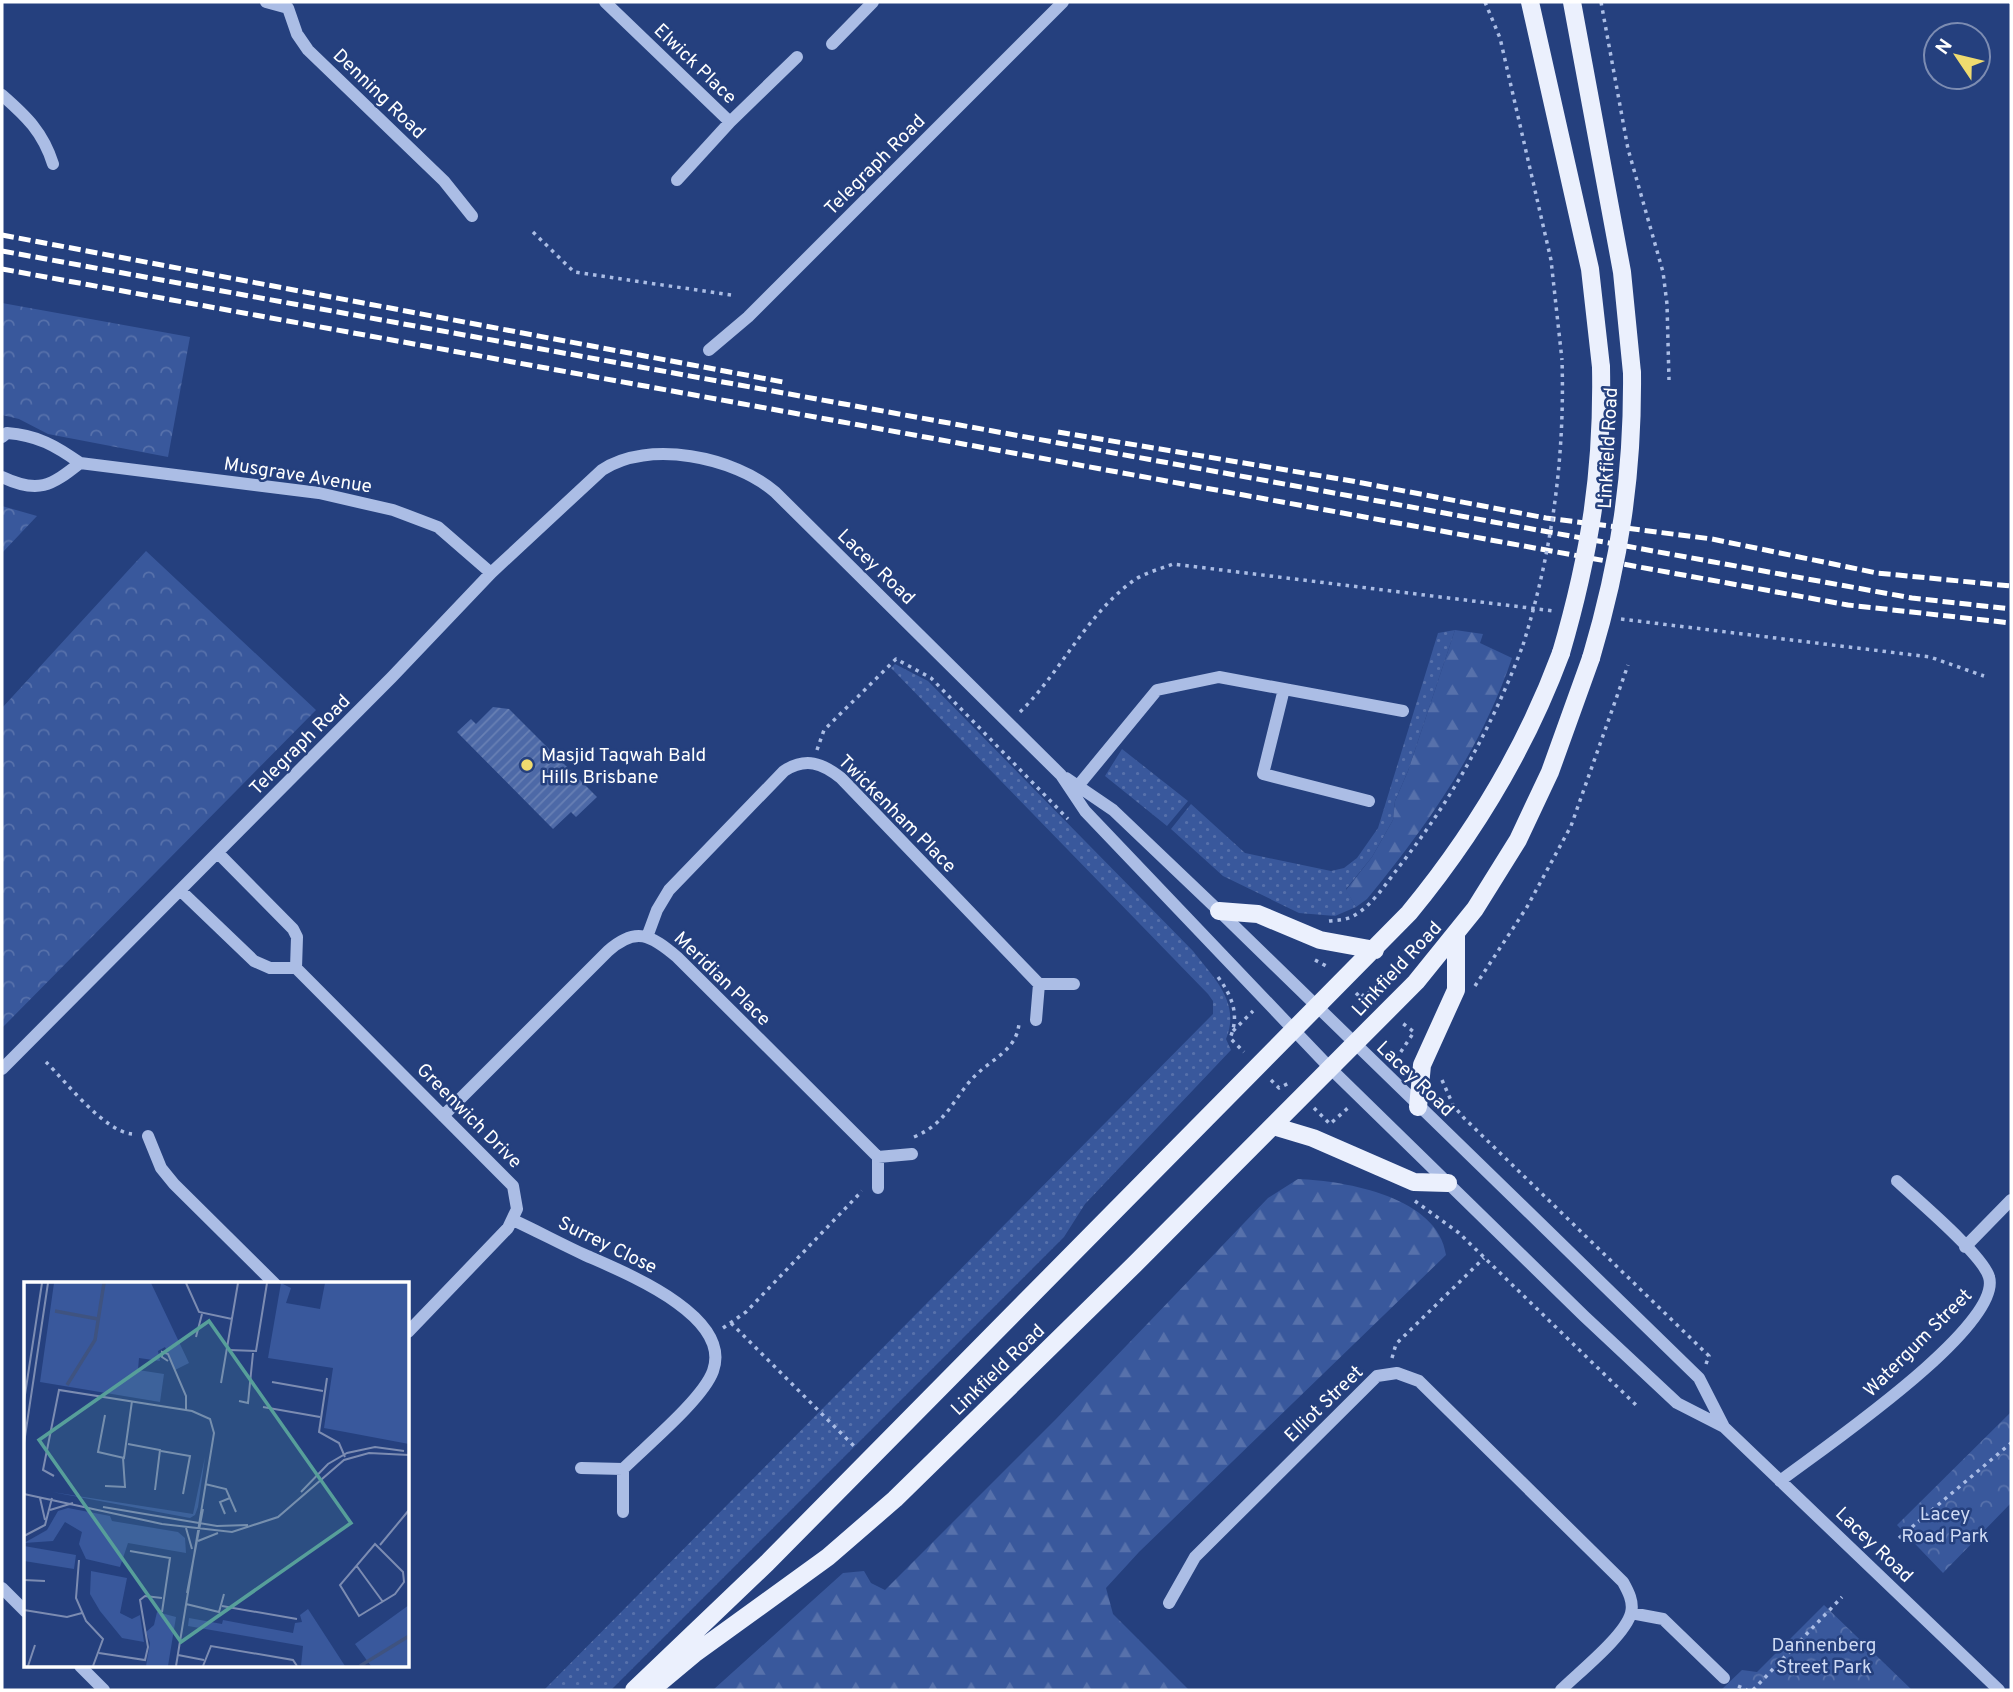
<svg xmlns="http://www.w3.org/2000/svg" width="2013" height="1692" font-family="Overpass,sans-serif">
<defs>
<pattern id="grass-dots" width="8" height="8" patternUnits="userSpaceOnUse" patternTransform="scale(1.75)"><rect width="8" height="8" fill="#39589c"/><path d="M2 2h.1M6 6h.1" fill="none" stroke="#5771ab" stroke-width="1.8" stroke-linecap="round"/></pattern>
<pattern id="forest-firs" width="22" height="20" patternUnits="userSpaceOnUse" patternTransform="scale(1.75)"><rect width="22" height="20" fill="#39589c"/><path d="M5 1l3.5 6h-7zM16 11l3.5 6h-7z" fill="#5771ab"/></pattern>
<pattern id="park-crowns" width="20" height="18" patternUnits="userSpaceOnUse" patternTransform="scale(1.75)"><rect width="20" height="18" fill="#39589c"/><path d="M2 6a3 3 0 1 1 6 0M12 15a3 3 0 1 1 6 0" fill="none" stroke="#5771ab"/></pattern>
<pattern id="building-hatch" width="6" height="6" patternUnits="userSpaceOnUse" patternTransform="scale(1.75)"><rect width="6" height="6" fill="#4d69a7"/><path d="M-1 1l2-2M0 6l6-6M5 7l2-2" fill="none" stroke="#6880b4"/></pattern>
</defs>
<rect width="100%" height="100%" fill="#25407e"/>
<path fill="url(#grass-dots)" d="M1455,630L1408,771L1395,801L1393,820L1372,857L1346,889L1356,907L1335,916L1299,913L1223,876L1171,829L1191,804L1245,853L1331,871L1344,868L1357,858L1378,828L1438,633Z
M895,664L928,681L1193,951C1214,978 1241,1003 1226,1039L1231,1050L1085,1204L1064,1237L611,1690H544L1213,1014V1001L1208,994L894,671L891,668Z
M1122,749L1188,801L1167,826L1105,776Z"/>
<path fill="url(#forest-firs)" d="M1455,630L1483,634L1480,643L1512,658C1481,749 1428,825 1367,899L1356,907L1346,890L1372,857L1393,820L1395,801L1408,771Z
M1298,1179C1347,1181 1438,1197 1446,1255L1139,1552L1106,1588L1113,1614L1189,1690H713L843,1573L864,1571L871,1583L885,1590L1056,1419L1268,1198Z"/>
<path fill="url(#park-crowns)" d="M2,303L190,337L168,457L48,434L19,419L2,415Z
M2,506L37,516L2,553Z
M146,551L316,710L2,1028V708Z
M2011,1412V1503L1943,1573L1897,1525Z
M1824,1605L1912,1690H1721L1742,1670L1757,1672Z"/>
<path fill="url(#building-hatch)" d="M493,707L509,709L597,797L576,817L571,812L553,829L457,732L471,719L476,724Z"/>
<g fill="none" stroke-linecap="round" stroke-linejoin="round">
<path stroke="#abbde5" stroke-width="3.5" stroke-dasharray="3.5 5" stroke-linecap="butt" d="M1485,2L1500,38L1551,260L1562,360
M1601,2L1628,149L1663,272L1667,304L1669,380
M2011,2V4
M533,232L574,272L731,295
M1621,619L1930,657L1984,676
M1020,712C1061,672 1086,615 1133,581C1144,573 1160,569 1173,564L1554,611
M817,750L824,730L896,659L931,678L1068,819
M1329,921C1338,920 1347,920 1355,915C1372,905 1386,884 1398,868C1452,800 1492,727 1523,645
M1315,960L1330,968
M1218,977C1232,996 1240,1015 1230,1038L1244,1052
M1475,986L1527,907L1571,826L1628,665
M1356,993L1361,998L1367,991L1375,998
M1233,1031L1253,1011
M1396,1059L1414,1032L1401,1022
M46,1062C67,1083 104,1131 132,1134
M1271,1080L1279,1088L1289,1083
M1442,1080L1453,1105L1463,1117L1709,1356L1706,1364
M1314,1108L1330,1124L1349,1107
M914,1137C945,1124 952,1102 971,1080C988,1060 1017,1052 1019,1023
M1415,1201L1459,1233L1637,1406
M731,1323L856,1448
M723,1328L746,1312L862,1191
M1392,1358L1396,1344L1484,1258
M1899,1538L2011,1443
M1738,1686L1747,1690
M1753,1690L1842,1597"/>
<path stroke="#abbde5" stroke-width="12" d="M266,2L288,8L297,34L308,50L444,181L472,216
M605,2L730,122L677,180
M832,44L873,2
M2,95C26,116 43,132 53,164
M730,122L797,57
M709,350L748,317L1063,2
M2,437L7,433C37,435 56,446 80,463L319,493L393,510L438,527L491,573
M2,477C38,494 51,486 80,463
M1284,689L1263,774L1369,801
M1066,778L1113,810L1219,911L1699,1378L1724,1427
M1073,792L1157,690L1219,677L1403,711
M218,853L293,929L297,937L296,968
M181,891L254,961L270,968H296L513,1186L517,1209L508,1228L408,1332
M647,937L657,910L669,890L784,771C806,757 822,763 841,778L1039,984
M1036,1020L1039,984H1074
M2,1069L392,677L491,573L602,470C648,439 735,457 775,492L1061,775L1085,811L1330,1068L1584,1316L1677,1403L1724,1427L1999,1690
M443,1116L608,951C636,926 651,935 677,957L878,1157
M148,1136L161,1168L174,1184L275,1284
M878,1188V1157L912,1154
M513,1220C537,1231 561,1244 585,1255C623,1272 733,1315 713,1371C703,1399 646,1446 623,1469
M1965,1247L2011,1200
M581,1468L623,1469V1512
M1780,1481C1819,1451 2004,1326 1989,1277C1983,1255 1916,1199 1897,1181
M2,1588L26,1612
M1169,1603L1195,1557L1377,1376L1397,1373L1419,1381L1623,1582C1628,1591 1634,1602 1631,1613C1625,1636 1578,1673 1561,1690
M1631,1613L1663,1619L1724,1678
M80,1666L104,1690"/>
<path stroke="#ebf0fd" stroke-width="18" d="M1530,2L1590,269L1601,367
M1572,2L1622,272L1632,373
M1219,911L1258,914L1320,940L1375,950
M1418,1107L1422,1065L1456,990V934
M1273,1126L1313,1138L1414,1182L1448,1183
M634,1690L767,1563L1409,913C1475,833 1525,750 1561,653
M651,1690L694,1654L828,1557L895,1499L1135,1264L1416,982L1475,909L1518,840L1550,772L1591,658"/>
<path stroke="#fff" stroke-width="5" stroke-dasharray="12 5" stroke-linecap="butt" d="M2,235L783,382
M2,251L1912,598L2011,609
M2,269L1848,605L2011,623
M1058,432L1352,481L1546,518L1712,539L1877,573L2011,586"/>
<path stroke="#abbde5" stroke-width="3.5" stroke-dasharray="3.5 5" stroke-linecap="butt" d="M1523,645C1552,552 1565,458 1562,360"/>
<path stroke="#ebf0fd" stroke-width="18" d="M1561,653C1590,554 1603,470 1601,367
M1591,658C1620,561 1633,474 1632,373"/>
</g>
<circle fill="#efdb6f" stroke="#25407e" stroke-width="2.5" cx="527" cy="765" r="7"/>
<g text-anchor="middle" stroke-width="5" stroke-linejoin="round" paint-order="stroke">
<g font-size="19" fill="#fff" stroke="#25407e">
<text transform="translate(696 63) rotate(44)" y="7">Elwick Place</text>
<text transform="translate(380 93) rotate(44)" y="7">Denning Road</text>
<text transform="translate(874 164) rotate(-45)" y="7">Telegraph Road</text>
<text transform="translate(1607 448) rotate(-87)" y="7">Linkfield Road</text>
<text transform="translate(298 474) rotate(9)" y="7">Musgrave Avenue</text>
<text transform="translate(877 566) rotate(44)" y="7">Lacey Road</text>
<text transform="translate(299 744) rotate(-45)" y="7">Telegraph Road</text>
<text transform="translate(898 813) rotate(45)" y="7">Twickenham Place</text>
<text transform="translate(1396 968) rotate(-47)" y="7">Linkfield Road</text>
<text transform="translate(723 978) rotate(44)" y="7">Meridian Place</text>
<text transform="translate(1416 1078) rotate(44)" y="7">Lacey Road</text>
<text transform="translate(470 1115) rotate(45)" y="7">Greenwich Drive</text>
<text transform="translate(608 1244) rotate(26)" y="7">Surrey Close</text>
<text transform="translate(1917 1342) rotate(-45)" y="7">Watergum Street</text>
<text transform="translate(997 1369) rotate(-44)" y="7">Linkfield Road</text>
<text transform="translate(1323 1403) rotate(-44)" y="7">Elliot Street</text>
<text transform="translate(1875 1544) rotate(44)" y="7">Lacey Road</text>
</g>
<g font-size="19" fill="#fff" stroke="#25407e" text-anchor="start">
<text x="541" y="761">Masjid Taqwah Bald<tspan x="541" dy="22">Hills Brisbane</tspan></text>
</g>
<g font-size="19" fill="#cedaf4" stroke="#25407e">
<text x="1945" y="1520">Lacey<tspan x="1945" dy="22">Road Park</tspan></text>
<text x="1824" y="1651">Dannenberg<tspan x="1824" dy="22">Street Park</tspan></text>
</g>
</g>
<g transform="translate(24 1282)">
<rect width="385" height="385" fill="#25407e"/>
<path d="M181,175L174,225L171,233L166,236L28,210L169,232ZM0,264L52,273L50,287L0,279Z" fill="#39589c"/>
<path d="M44,226L86,234L88,239L154,250L161,256L162,271L104,261L96,285L62,277L55,262L58,250L41,240L29,259L0,261L23,248L34,229ZM67,289L103,296L96,331L108,337L116,333L120,360L98,356L76,329L66,312ZM385,323V384H347L331,362Z" fill="#39589c"/>
<path d="M30,1H127L165,81L151,88L141,65L134,69L136,79L115,76L114,88L140,92L136,120L16,100ZM257,1L267,6L262,21L296,27L301,1L385,2V162L300,146L309,86L244,76ZM284,327L321,384H277L279,364L164,344L165,336L198,342L199,338L269,351L271,341L278,340L276,333ZM133,330L152,335L144,384H122L126,361L122,350L130,343Z" fill="#39589c"/>
<path fill="none" stroke="#3f5380" stroke-width="3.5" d="M31,29L74,37M43,103L71,58L80,1M336,384L385,354"/>
<path fill="none" stroke="#7c8cb2" stroke-width="2" d="M162,1L175,30L208,37M172,55L178,32M205,68L232,69L243,1M144,79L138,75V70L144,72L162,114V128M303,96L295,150L315,161L321,175M248,100L299,109M197,101L214,1M0,119L18,1M215,119L224,121L229,71M239,125L296,135M81,133L74,170L100,176L108,119M0,161L24,1M104,162L136,168L131,208M137,169L166,174L159,212M30,194L19,188L35,108L168,129L186,137L190,151L152,384M181,202L202,207L212,230M81,204L101,205L99,176M277,210L304,182L323,171L351,165L380,169M0,212L138,242L208,250L254,235L320,178L345,171L385,173M16,216L21,238M79,225L193,244L224,243M26,228L49,221M201,232L196,220L206,216M162,246L168,267M0,254L21,243L28,216M174,259L194,251M351,262L379,290L380,300L371,312L335,334L316,303ZM356,263L385,228M106,269L146,276L138,330M55,278L52,316L62,339L79,357L69,384M332,283L359,320M0,298L21,299M163,311L179,227M162,322L195,330L200,312M198,324L273,337M0,328L43,335L58,331M75,371L121,378L124,365L116,318L121,314L138,316M154,373L180,378M4,384L11,363M179,384L187,364L269,378L273,384"/>
<path fill="#579f9a" fill-opacity="0.15" stroke="#579f9a" stroke-width="3.5" d="M185,39L327,241L157,360L15,158Z"/>
<rect width="385" height="385" fill="none" stroke="#fff" stroke-width="3.5"/>
</g>
<rect width="2013" height="1692" fill="none" stroke="#ffffff" stroke-width="7"/>
<g transform="translate(1957 56) rotate(305)"><circle r="33" fill="#25407e" stroke="#7c8cb2" stroke-width="2"/>
<path d="M0-5L12 26L0 18L-12 26Z" fill="#efdb6f"/>
<text y="-10" font-size="19" font-weight="bold" text-anchor="middle" fill="#ffffff">N</text>
</g>
</svg>
